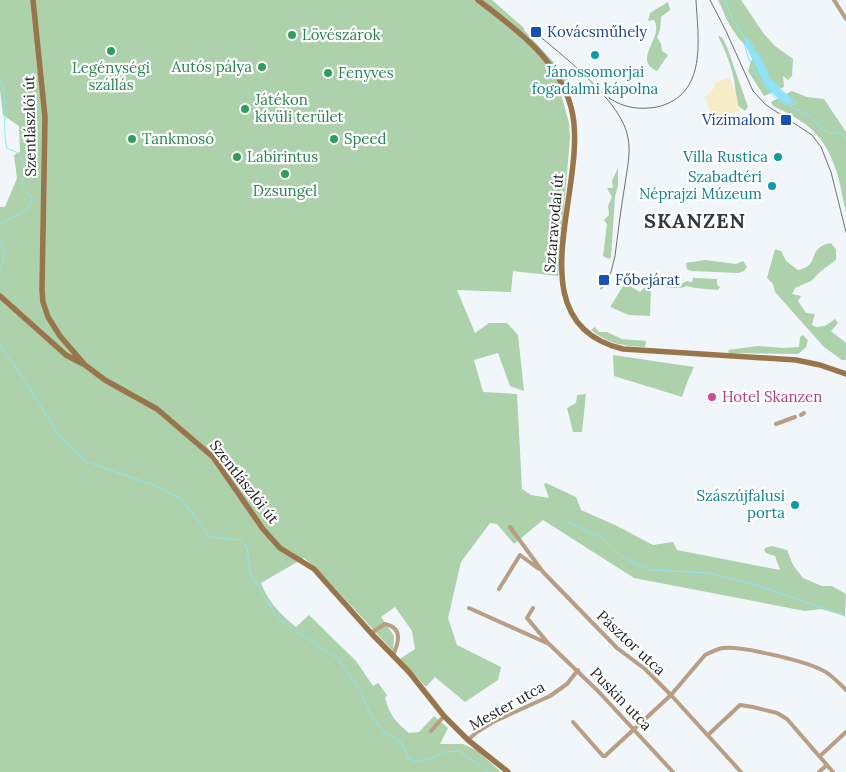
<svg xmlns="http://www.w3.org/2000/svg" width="846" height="772" font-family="Lora,serif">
<rect width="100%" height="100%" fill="#f1f6fb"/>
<path fill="#acd1ab" d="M0,0H492L524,28V30L558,67L569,73L570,77L559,87L569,123L570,138L558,276L513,271L511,292L457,290L475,333L489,323H507L518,335L524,391L510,386L498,353L474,360L483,392L517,394L522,489L531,495L549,498L544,484L546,483L576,497L581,510L615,525L653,545L673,542L677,550L780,570L775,556L766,553L764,550L765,548L772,546L787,550L793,565L803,578L822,586H832L846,594L845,616L821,609L805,611L634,578L543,520L514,544L497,524L490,523L461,562L448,618L457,645L501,667L498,680L465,702L435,677L426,687L400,659L415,649L412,631L395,607L381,617L394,636L393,651L319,571L304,558L261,583C268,602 280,614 296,627L309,615L356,661L373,686L378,683L387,695L385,698C390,716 396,722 409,733L419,732L434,716L448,728L440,744H463L478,751L501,772H0V207H5L17,178L14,155L20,152L19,126L3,115L0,90Z
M718,0H741L764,34L775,46L793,59L792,76L788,80L783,76L784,87L764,96L748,71L753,56C747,44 741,43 735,33C726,21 724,11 718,0Z
M668,2L670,10L661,17L660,30L657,37L661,44L662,51L668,55L657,71C631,60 665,37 654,20L648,21L650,13Z
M718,36L722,37L727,47L748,107L745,111L736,104C737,80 729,58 718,36Z
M792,91L807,97L824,99L846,132V212C842,198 841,183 836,170C824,134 807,122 773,106L771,102Z
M618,168V186L615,196L611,257L609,259L603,256L607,224L604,220L609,215L608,206L612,197L607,188H613L612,181Z
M831,243L836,250V260L821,271L811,281L795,288L792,294L801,296L798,301L806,313L815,314L812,325L816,327L825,326L835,319L838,323L831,331L846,343V360H842L824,347L775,292L773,284L767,278L775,249L781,251L786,261L798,270C822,265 805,248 831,243Z
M705,260L736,264L743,261L747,267L744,271L739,273L691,271L687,269L686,263Z
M693,278L717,279V285L720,287L718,290L695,288L687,286C678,290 666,287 656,285V281L659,279L665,282L675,279L681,284L687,281L692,282Z
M625,283L640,292L644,288L651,287L650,316L629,315L610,307Z
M595,327L599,332H607L622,339L646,341L645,347C622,346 609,344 591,330Z
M803,335L808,340L806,347L798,354L729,353L728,350L758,346L783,348L799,347L800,337Z
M613,355L694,367L688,380L682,397L614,376Z
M586,394L582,432H573L567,408L576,403L577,395Z"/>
<path fill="#f6ecc6" d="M729,77L737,97L739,111L712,118L705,97L714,88L715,83Z"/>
<path fill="#90e3f7" d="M746,39L748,40L760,58L770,79L793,101L790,105C764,95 758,68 745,45Z"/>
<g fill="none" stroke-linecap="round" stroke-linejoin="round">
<path stroke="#90e3f7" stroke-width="1" d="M725,0L732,18L744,37L750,40L762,58L769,76L781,90L797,102L790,106L808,115L829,134L838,132L846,138
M744,38C743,58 769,101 789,106
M0,78C10,101 1,125 7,148L18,153L26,169L21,186L33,199L26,210L0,224
M0,242C6,251 5,260 0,269
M0,345L19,372L59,435L85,461L153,485L182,499L210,537L241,540L247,547L250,573L278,619L339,660L361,692L371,716L384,732L401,742L408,758L418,762L436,757L444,752L459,751L488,772
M565,521L603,538L622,557L651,570L709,573L756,585L846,616"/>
<path stroke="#b89f84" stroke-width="4" d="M834,0L846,19
M801,415L804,413
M776,424L795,417
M510,527L543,572L617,648L645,669L671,695L741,772
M499,589L520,555L539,569
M469,608L549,644L598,691L673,772
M533,608L527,618L548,643
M371,633L385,624C403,628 399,642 393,655
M573,722L603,756H605L671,695L705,655C711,652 717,649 723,648C742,646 805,661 822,670C831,674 839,683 846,690
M431,731L444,716
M708,735L740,705L753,707L777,713L787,719L833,772
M468,740L477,732L493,722L550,696L567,684L578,670
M820,756L846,732
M819,772L827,765"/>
<path stroke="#99754c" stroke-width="5.5" d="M33,0L45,117L42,290L43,302L48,317L60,336L85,365L105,380L157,409L213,457L263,529L280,548L314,569L371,633L409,672L444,716L468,740L508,772
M478,0C516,29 558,59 571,107C592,182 510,322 623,349L796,360L820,365L846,374
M0,296L66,355L83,364"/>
<path stroke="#6d7073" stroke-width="1" d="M710,0L726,31L753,91L766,105L812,135L821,147L831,172L846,232
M533,31C560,53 623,102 628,138C631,153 627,169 625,184C621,208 618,232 615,256L611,272L601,289
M609,98C624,108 639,110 657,107C708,95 698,39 696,0"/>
</g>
<g fill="#1a4fb4" stroke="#fff" stroke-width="2">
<rect x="530" y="26" width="12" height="12" rx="2.5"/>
<rect x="780" y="114" width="12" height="12" rx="2.5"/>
<rect x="598" y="274" width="12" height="12" rx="2.5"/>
</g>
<g fill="#2e9e5b" stroke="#fff" stroke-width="2">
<circle cx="292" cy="35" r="5"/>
<circle cx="111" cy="51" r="5"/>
<circle cx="262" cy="67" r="5"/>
<circle cx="328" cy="73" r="5"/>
<circle cx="245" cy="109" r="5"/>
<circle cx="132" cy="139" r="5"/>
<circle cx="334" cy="139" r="5"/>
<circle cx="237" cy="157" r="5"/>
<circle cx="285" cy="174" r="5"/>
</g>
<g fill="#0f9aa8" stroke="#fff" stroke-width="2">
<circle cx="595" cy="55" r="5"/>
<circle cx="778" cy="157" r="5"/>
<circle cx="772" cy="186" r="5"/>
<circle cx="795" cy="505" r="5"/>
</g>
<circle fill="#d1479c" stroke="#fff" stroke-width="2" cx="712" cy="397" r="5"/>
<g text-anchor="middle" stroke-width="4.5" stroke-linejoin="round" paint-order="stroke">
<g font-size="15" fill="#164399" stroke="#fff" text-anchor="start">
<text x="547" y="37">Kovácsműhely</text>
<text x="775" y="125" text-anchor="end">Vízimalom</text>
<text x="615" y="285">Főbejárat</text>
</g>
<g font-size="15" fill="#27864d" stroke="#fff" text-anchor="start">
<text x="302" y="40">Lövészárok</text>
<text x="252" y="72" text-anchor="end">Autós pálya</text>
<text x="111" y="73" text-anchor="middle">Legénységi<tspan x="111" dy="17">szállás</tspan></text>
<text x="338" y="78">Fenyves</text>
<text x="255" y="105">Játékon<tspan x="255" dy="17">kívüli terület</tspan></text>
<text x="142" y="144">Tankmosó</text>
<text x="344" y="144">Speed</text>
<text x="247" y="162">Labirintus</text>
<text x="285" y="196" text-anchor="middle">Dzsungel</text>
</g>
<g font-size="15" fill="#0d838f" stroke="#fff" text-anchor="end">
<text x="595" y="77" text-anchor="middle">Jánossomorjai<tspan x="595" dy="17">fogadalmi kápolna</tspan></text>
<text x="768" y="162">Villa Rustica</text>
<text x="762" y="182">Szabadtéri<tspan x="762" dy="17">Néprajzi Múzeum</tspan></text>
<text x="785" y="501">Szászújfalusi<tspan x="785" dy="17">porta</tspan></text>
</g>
<g font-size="15" fill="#1d1e20" stroke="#fff">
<text transform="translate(30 126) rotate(-91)" y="5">Szentlászlói út</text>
<text transform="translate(554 223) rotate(-85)" y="5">Sztaravodai út</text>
<text transform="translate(244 482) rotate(52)" y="5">Szentlászlói út</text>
<text transform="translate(631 643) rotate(43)" y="5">Pásztor utca</text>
<text transform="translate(621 699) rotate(46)" y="5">Puskin utca</text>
<text transform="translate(507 706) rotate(-29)" y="5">Mester utca</text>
</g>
<g font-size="15" fill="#b23c85" stroke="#fff" text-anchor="start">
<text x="722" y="402">Hotel Skanzen</text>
</g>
<g font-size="20" font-weight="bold" letter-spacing="1" fill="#34383c" stroke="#fff">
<text x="695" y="228">SKANZEN</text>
</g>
</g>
</svg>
